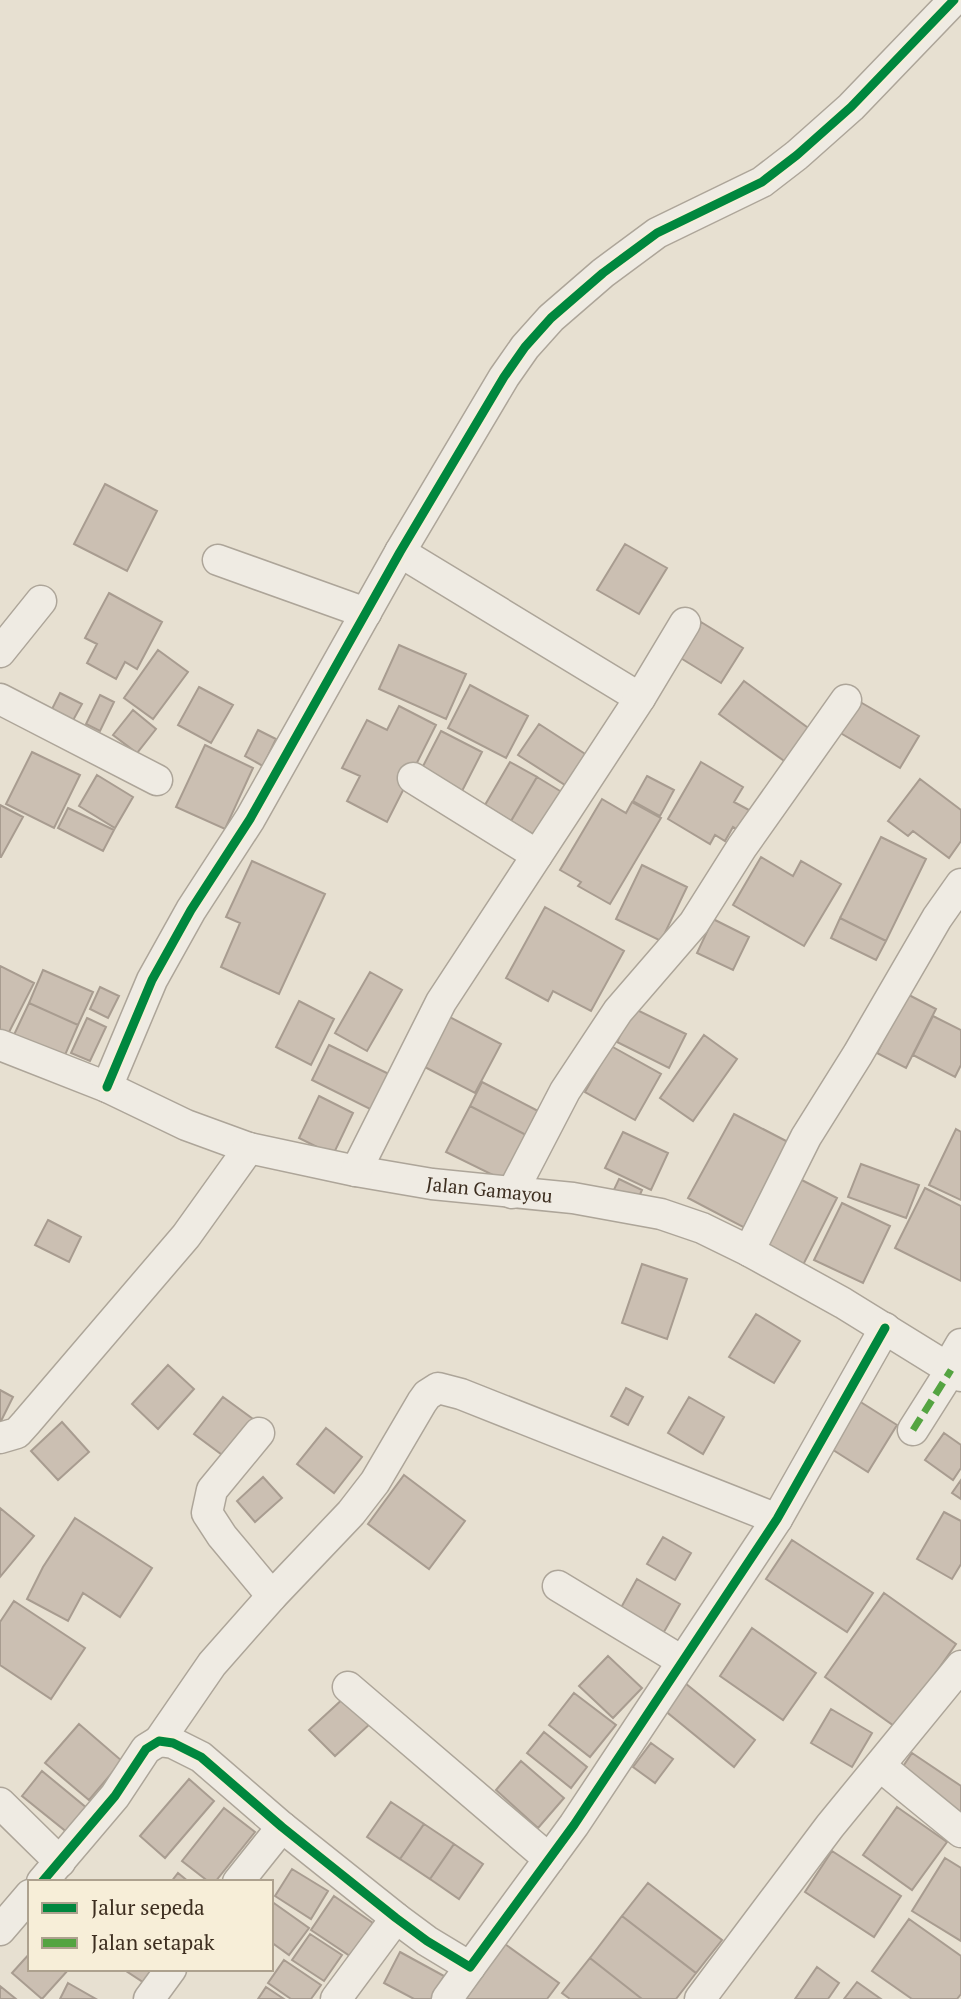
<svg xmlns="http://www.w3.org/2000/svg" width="961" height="1999" font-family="'PT Serif',serif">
<rect width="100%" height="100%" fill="#e7e0d1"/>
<path fill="#cbbfb2" stroke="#a89c90" stroke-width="2" d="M105,484L157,511L127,571L74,544Z
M625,544L667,568L639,614L597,590Z
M109,593L162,622L137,669L125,662L116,679L87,663L97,644L85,638Z
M701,622L743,648L721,683L679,657Z
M399,645L466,674L446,719L379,689Z
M158,650L188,672L153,719L124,698Z
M744,681L811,730L787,763L719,714Z
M470,685L528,716L506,758L448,728Z
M199,687L233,705L211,743L178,725Z
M60,693L82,704L71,724L50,713Z
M100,695L114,702L100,731L86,724Z
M855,699L919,736L900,768L837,731Z
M399,706L436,725L387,822L347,801L360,776L342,768L367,720L387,730Z
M133,710L156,729L137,753L113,735Z
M539,724L596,761L576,792L518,755Z
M258,730L276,739L263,766L245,756Z
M441,731L482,752L459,797L418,776Z
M205,745L253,768L225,829L176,807Z
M32,752L80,775L54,828L6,804Z
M510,762L537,777L511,821L485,805Z
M701,762L743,787L734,802L749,810L738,830L733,827L725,841L715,835L710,844L668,819Z
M97,775L133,797L115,828L79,806Z
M647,776L674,790L660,816L633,801Z
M537,777L570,797L545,841L511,821Z
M920,779L961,810V841L949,858L913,831L908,836L888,821Z
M602,799L626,813L632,802L661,818L610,904L578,886L581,882L560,870Z
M0,805L23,817L1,857H0Z
M68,808L114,830L103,851L58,828Z
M881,837L926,859L886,941L840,918Z
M761,857L793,876L801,861L841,884L804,946L733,905Z
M252,861L325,894L279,994L221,967L240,923L226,917Z
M642,865L687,887L661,941L616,919Z
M545,907L624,951L591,1011L553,991L548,1001L506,978Z
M840,918L886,941L876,960L831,938Z
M713,919L749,937L733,970L697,953Z
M0,966L34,983L5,1040L0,1038Z
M43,970L93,992L78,1025L29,1003Z
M370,972L402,990L367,1051L335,1033Z
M100,987L119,996L108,1018L90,1009Z
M907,994L936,1009L906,1068L877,1053Z
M299,1001L334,1019L311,1065L276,1047Z
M29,1003L78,1025L62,1062L12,1039Z
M633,1008L686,1034L669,1068L617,1042Z
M444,1014L501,1044L475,1093L417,1063Z
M933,1016L961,1030V1065L955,1077L913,1055Z
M87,1018L106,1027L90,1061L71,1053Z
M704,1035L737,1059L693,1121L660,1098Z
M329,1045L391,1075L374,1111L312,1080Z
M611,1046L661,1074L635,1120L585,1092Z
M482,1082L540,1112L528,1136L470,1106Z
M319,1096L353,1113L333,1155L299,1138Z
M470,1106L528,1136L505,1181L446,1152Z
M734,1114L790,1143L745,1228L688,1198Z
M956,1129L961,1132V1200L929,1185Z
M623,1132L668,1153L651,1190L605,1168Z
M861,1164L919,1185L906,1218L848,1197Z
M790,1174L837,1198L803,1265L756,1241Z
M619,1179L642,1190L635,1206L611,1196Z
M925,1188L961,1206V1281L895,1248Z
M842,1203L890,1226L863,1283L814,1260Z
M48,1220L81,1237L69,1262L35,1245Z
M642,1264L687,1279L667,1339L622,1323Z
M756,1314L800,1341L774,1383L729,1357Z
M168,1365L194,1389L158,1429L132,1404Z
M626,1388L643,1397L628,1425L611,1416Z
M0,1390L13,1397L0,1423Z
M223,1397L253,1419L225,1457L194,1434Z
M689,1397L724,1417L703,1454L668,1433Z
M859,1401L897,1425L868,1472L830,1448Z
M62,1422L89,1452L58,1480L31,1451Z
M326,1428L362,1457L334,1493L297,1464Z
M944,1433L961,1445V1468L953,1480L925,1460Z
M404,1475L465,1521L429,1569L368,1524Z
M263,1477L282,1498L255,1522L237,1501Z
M961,1480V1499L952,1493Z
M0,1508L34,1536L0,1577Z
M944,1512L961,1521V1564L952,1579L917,1559Z
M75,1518L152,1568L120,1617L83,1593L68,1621L27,1599L43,1567Z
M663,1537L691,1553L675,1580L647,1564Z
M792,1540L873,1593L847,1632L766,1579Z
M637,1579L680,1604L661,1637L618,1613Z
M884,1593L956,1644L897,1728L825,1677Z
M14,1601L85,1648L51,1699L0,1665V1622Z
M752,1628L816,1673L783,1720L720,1676Z
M608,1656L642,1688L613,1718L579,1686Z
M685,1683L755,1740L734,1767L663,1709Z
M574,1693L616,1725L590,1757L549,1725Z
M346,1696L371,1723L335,1756L309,1730Z
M831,1709L872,1733L852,1767L811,1743Z
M79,1724L122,1761L89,1800L45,1763Z
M544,1732L587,1767L571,1788L527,1753Z
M651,1743L673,1759L655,1783L633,1767Z
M912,1753L961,1786V1820L896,1777Z
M521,1761L564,1798L538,1828L496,1790Z
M42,1771L88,1809L68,1833L22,1796Z
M189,1779L214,1801L165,1858L140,1836Z
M391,1802L424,1824L400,1859L367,1837Z
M897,1807L947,1842L912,1890L863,1855Z
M224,1808L255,1832L215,1882H209L182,1861Z
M424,1824L454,1844L430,1879L400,1859Z
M454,1844L483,1864L459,1899L430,1879Z
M832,1851L901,1896L874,1937L805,1892Z
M945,1858L961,1868V1941L912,1911Z
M292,1869L328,1891L311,1919L275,1896Z
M178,1873L189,1882H171Z
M648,1883L722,1940L696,1973L622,1916Z
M334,1896L373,1923L350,1956L311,1930Z
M271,1901L309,1928L289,1955L271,1942Z
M622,1916L696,1973L676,1999H642L590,1958Z
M909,1919L961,1956V1994L957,1999H912L872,1971Z
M310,1934L342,1955L324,1981L292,1960Z
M505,1944L559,1983L547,1999H465Z
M400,1952L444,1976L432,1999H414L384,1983Z
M30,1953V1969H69L42,1999L12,1973Z
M590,1958L642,1999H570L562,1993Z
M284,1960L321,1985L311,1999H291L268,1983Z
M817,1967L839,1983L828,1999H795Z
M123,1969H156L146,1984Z
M857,1982L881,1999H844Z
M68,1983L96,1999H60Z
M0,1986L16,1999H0Z
M266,1987L284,1999H258Z"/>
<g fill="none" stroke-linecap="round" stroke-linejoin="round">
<g stroke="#ada599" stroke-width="33">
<g id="minor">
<path d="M400,552L640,698"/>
<path d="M218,560L366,613"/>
<path d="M0,652L41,601"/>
<path d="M0,699L157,780"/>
<path d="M413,778L537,855"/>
<path id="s1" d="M0,1045L107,1087L186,1125L249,1148L356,1171L432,1184L573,1198L661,1214L702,1228L749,1251L843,1303L961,1376"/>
<path d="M107,1087L152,980L191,910L250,819L400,552L504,377L525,347L551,318L603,273L657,233L762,182L797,155L851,107L954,0"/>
<path d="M356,1171L441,1002L640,698L685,623"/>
<path d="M512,1193L565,1091L618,1011L694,923L742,847L846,700"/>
<path d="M749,1251L806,1137L858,1054L937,918L961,884"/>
<path d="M947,1368L961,1344"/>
<path d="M913,1430L951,1370"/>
<path d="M259,1433L212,1490L207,1513L222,1536L272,1596"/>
<path d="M0,1438L17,1433L26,1423L186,1236L249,1148"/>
<path d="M558,1586L682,1661"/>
<path d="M348,1687L549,1859"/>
<path d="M159,1741L212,1664L272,1596L351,1513L375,1482L422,1402L427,1395L438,1388L461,1394L777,1519"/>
<path d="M880,1766L961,1832"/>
<path d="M0,1803L60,1862"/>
<path d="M42,1882L115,1796L146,1749L159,1741L173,1743L201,1757L282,1827L396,1918L427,1941L470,1967L574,1825L777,1519L885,1328"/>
<path d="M238,1882L282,1827"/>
<path d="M0,1930L30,1895"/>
<path d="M149,1999L171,1969"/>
<path d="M336,1999L396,1918"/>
<path d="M447,1999L470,1967"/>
<path d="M700,1999L830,1826L961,1666"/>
</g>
</g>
<use href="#minor" stroke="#efebe3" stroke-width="30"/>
<path stroke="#54a441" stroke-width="7" stroke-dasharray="14 7" stroke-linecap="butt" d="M913,1430L951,1370"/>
<g stroke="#f7eed8" stroke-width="13">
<path id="cycleway" d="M107,1087L152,980L191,910L250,819L400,552L504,377L525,347L551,318L603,273L657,233L762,182L797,155L851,107L954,0
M42,1882L115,1796L146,1749L159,1741L173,1743L201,1757L282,1827L396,1918L427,1941L470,1967L574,1825L777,1519L885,1328"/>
</g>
<use href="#cycleway" stroke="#00873e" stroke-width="9"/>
</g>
<g text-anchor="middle" stroke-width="7" stroke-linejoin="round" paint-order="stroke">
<g font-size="19" fill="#3d2e20" stroke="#f7eed8">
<text dy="7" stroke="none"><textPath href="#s1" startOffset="514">Jalan Gamayou</textPath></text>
</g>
</g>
<rect x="28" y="1880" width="245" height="91" fill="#f7eed8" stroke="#ada18e" stroke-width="2"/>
<rect x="42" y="1903" width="35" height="10" fill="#00873e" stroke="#ada18e" stroke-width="2"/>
<text x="91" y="1915" font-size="21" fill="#3d2e20">Jalur sepeda</text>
<rect x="42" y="1938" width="35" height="10" fill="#54a441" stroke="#ada18e" stroke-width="2"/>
<text x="91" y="1950" font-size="21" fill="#3d2e20">Jalan setapak</text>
</svg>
